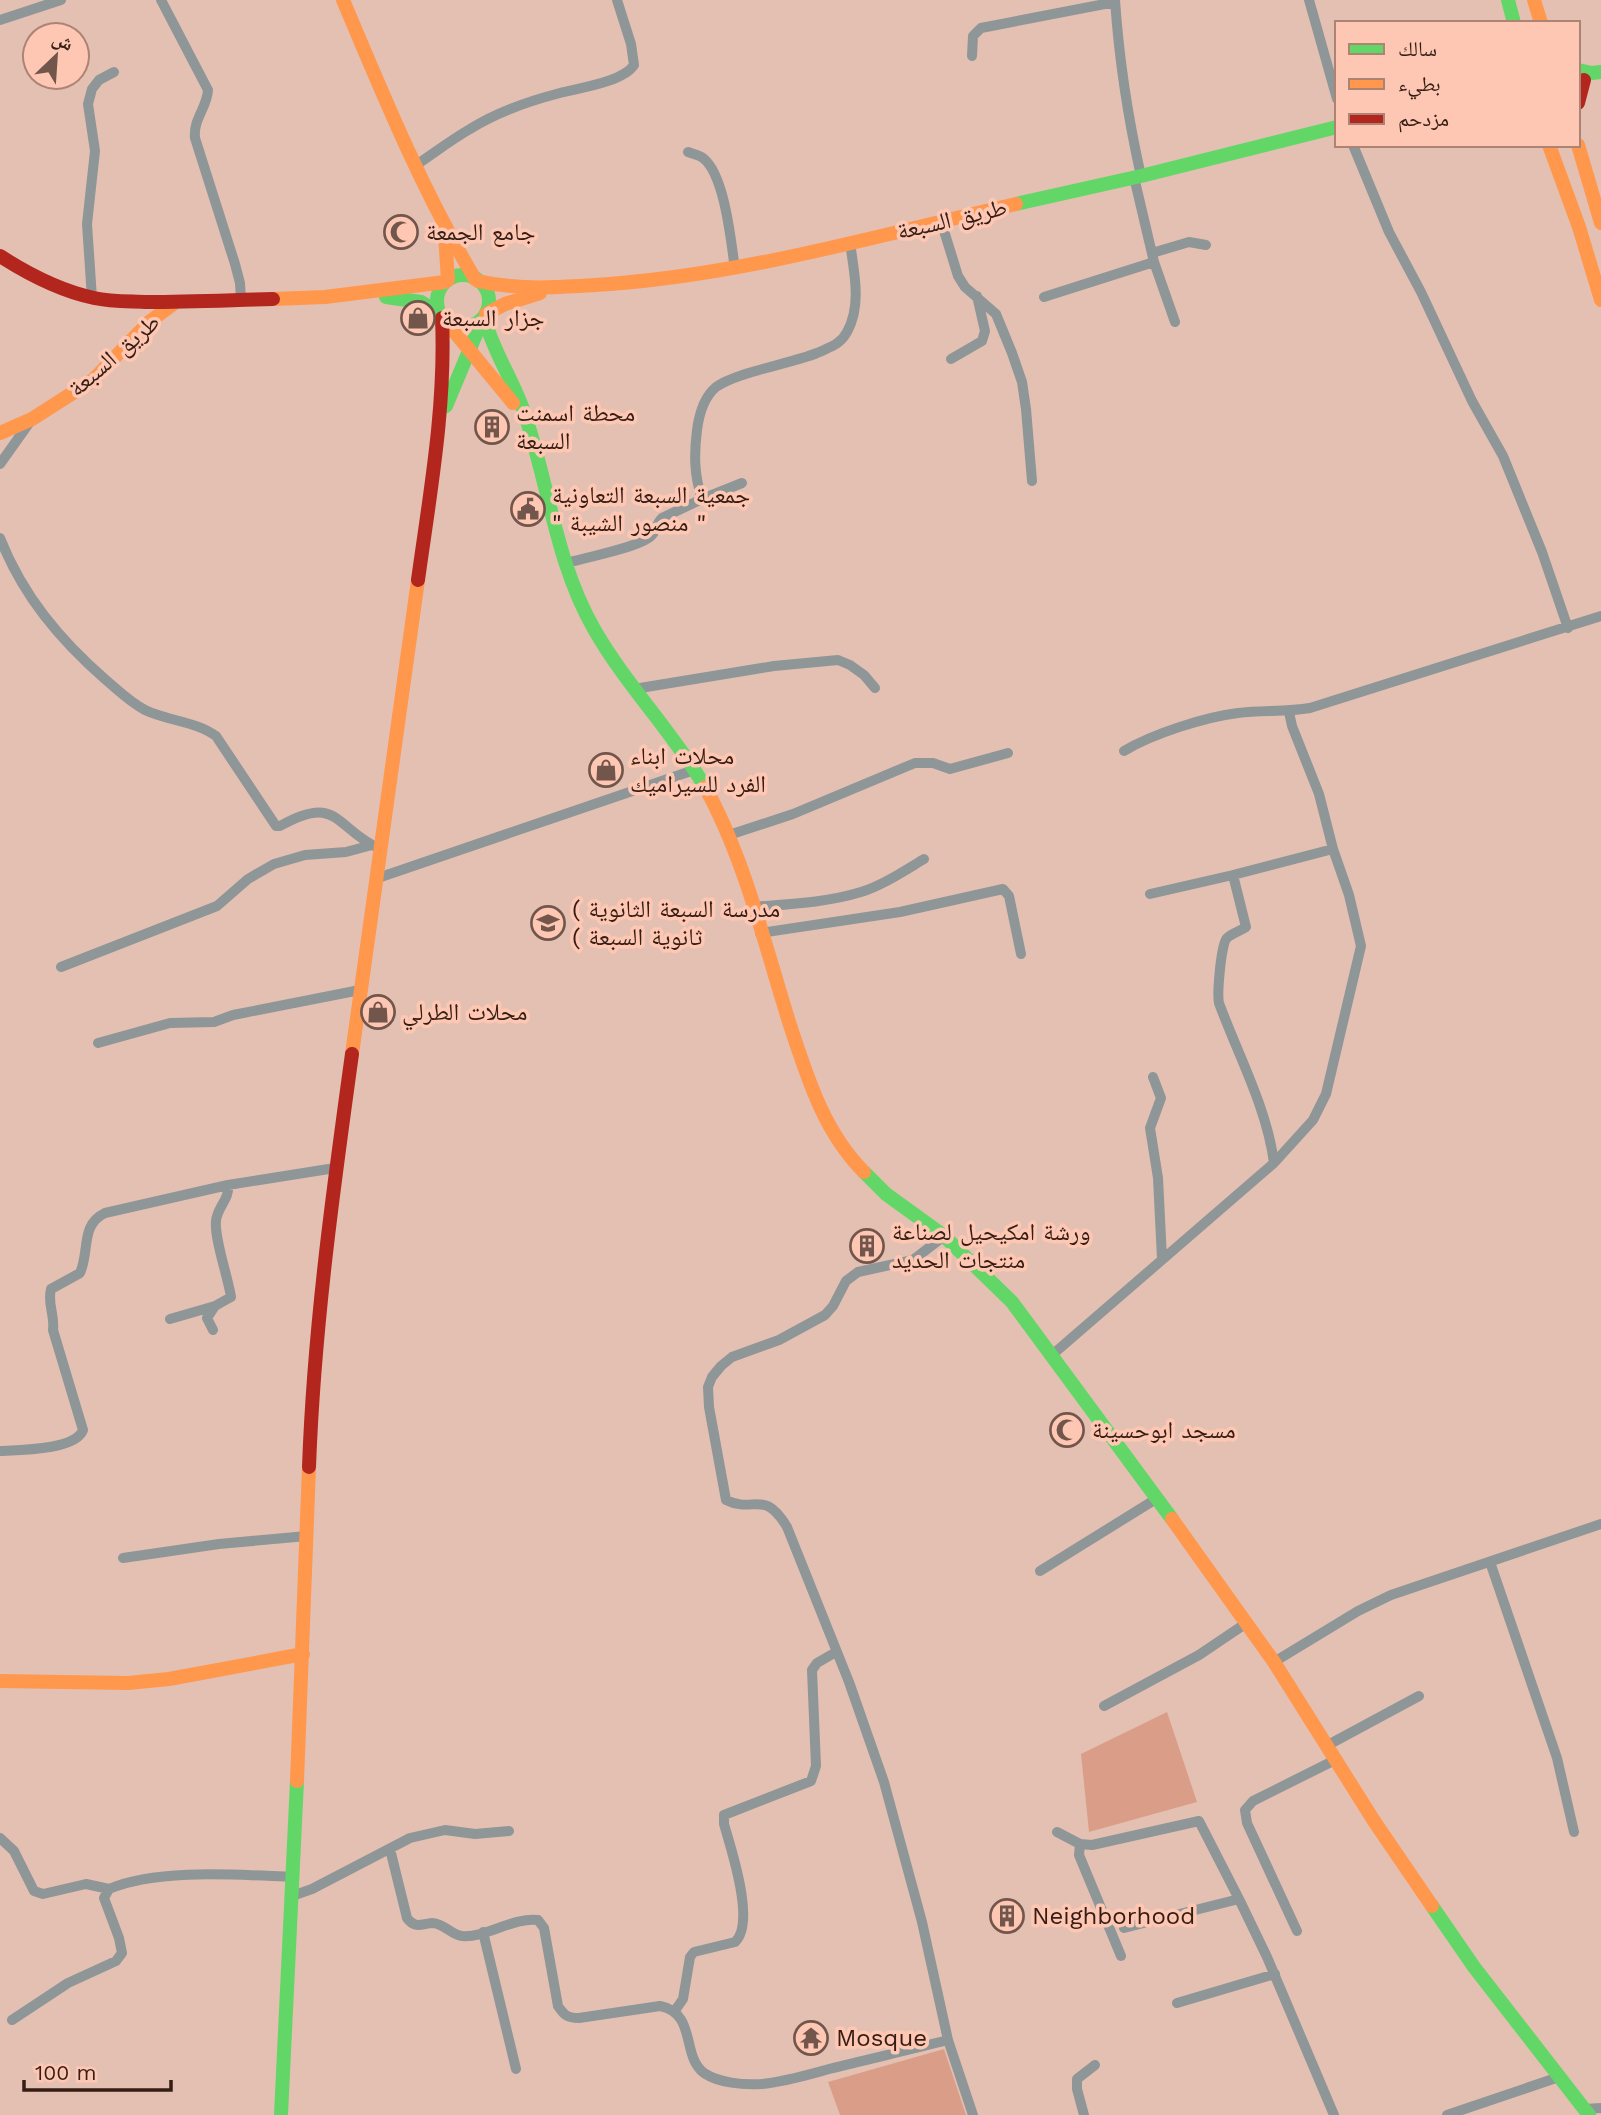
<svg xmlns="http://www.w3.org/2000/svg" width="1601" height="2115" font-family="'Work Sans','Noto Naskh Arabic',sans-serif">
<rect width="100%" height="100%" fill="#e4c0b2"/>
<path fill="#da9e88" d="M1167,1712L1197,1802L1089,1832L1081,1754Z
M944,2049L966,2115H840L828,2082Z"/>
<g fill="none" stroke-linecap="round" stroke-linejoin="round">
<path stroke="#8e9698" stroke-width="10" d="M161,0L208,90C207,108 193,119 195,138L235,264L240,283L241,300
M1115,0C1119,59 1128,118 1141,176
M1309,0L1337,99
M0,20L61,0
M972,56L973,36L981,28L1115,2
M1353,145L1389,232L1421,292L1472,401L1503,456L1542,552L1568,628
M688,152C693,154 699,155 703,158C725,175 731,242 735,269
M416,165C434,153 451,140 470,129C497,112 529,101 560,93C579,88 623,82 634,65L631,44L617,0
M1134,177L1154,262L1175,322
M941,221L958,276L965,287L996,314L1012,353L1022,382L1026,409L1032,481
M1152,253L1189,242L1206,245
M1044,297L1154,262
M92,298L87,224L95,151L88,104L92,89L99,80L114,72
M951,359L982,341L985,331L977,296
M0,464L32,419
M702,499C694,475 694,454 697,430C699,415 704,397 716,387C737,372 790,364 817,353C830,347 840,345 847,332C862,306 854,271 850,243
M0,538C23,596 60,640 106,680C119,691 130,702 145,710C168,721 195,721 216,736L276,826H280C339,793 334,828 380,849
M566,563C584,558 640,547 651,536C657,531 656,523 662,518L702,499L742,483
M634,689L774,666L838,660L850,665L864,675L875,688
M1124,751C1152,734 1205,717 1238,713C1262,710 1286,712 1310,708L1601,616
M729,835L793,814L915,763H933L950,769L1008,753
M375,879L694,770
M1150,894L1233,875
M751,907C788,904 825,903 861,892C883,885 904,871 924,859
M760,933L900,912L1003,889L1009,896L1021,954
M61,967L217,906L248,879L274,864L305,855L346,852L372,845
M98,1043L170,1023L214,1022L233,1015L360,990
M1153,1077L1161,1098L1150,1128L1158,1178L1162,1259
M1274,1163C1267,1108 1238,1055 1219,1003C1217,994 1221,943 1227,938C1232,933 1240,931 1246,927L1233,875L1333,849
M944,1236L913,1260L858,1272L846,1281L833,1306L825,1315L779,1340L732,1357L721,1366L712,1377L708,1387L709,1407L726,1500C754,1514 764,1488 787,1527L849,1682L884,1782L922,1922L948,2040L973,2115
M170,1319L215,1306
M213,1330L207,1318L215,1306L231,1297C228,1277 214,1238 216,1221C217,1207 230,1199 228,1185
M1052,1355L1274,1163L1313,1120L1326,1094L1361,946L1349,895L1333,849L1319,794L1292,726L1289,712
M0,1451C19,1450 76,1450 83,1430L53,1330C55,1315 47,1303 51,1289L80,1273C90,1251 80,1225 105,1213L228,1185L335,1168
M123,1558L219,1544L307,1536
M1490,1562L1557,1758L1574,1832
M1040,1571L1156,1499
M1274,1662L1358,1611L1391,1595L1601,1524
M1104,1706L1199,1655L1245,1624
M1328,1745L1419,1696
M1057,1832L1080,1844L1092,1845L1199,1821L1239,1899
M0,1838L14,1851L34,1891L43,1894L86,1884L109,1889
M1080,1844L1079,1855L1121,1956
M390,1849L407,1918C415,1929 421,1924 432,1923C444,1923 451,1935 462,1936C486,1938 513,1917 538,1920L544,1928L558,2006C564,2015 567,2018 579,2018L660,2006C697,2013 681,2056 704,2073C719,2083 743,2085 761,2084C784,2082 807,2075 829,2069C869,2059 909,2050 948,2040
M292,1896L312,1889L410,1838L445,1830L475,1834L509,1831
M1124,1928L1239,1899L1267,1957L1334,2115
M1297,1931L1247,1823L1245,1810L1253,1801L1337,1759
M483,1932L516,2069
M1177,2003L1275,1974
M674,2012L683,1999L690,1957L694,1952L735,1942C756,1923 731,1849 724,1824V1815L811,1781L816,1766L812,1670L817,1663L836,1652
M12,2020L68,1983L116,1961L122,1953L119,1938L104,1898L109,1889C158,1868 240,1875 293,1877
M1584,2109L1601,2108
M1084,2115L1077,2089V2079L1095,2065
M1447,2115L1559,2077"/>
<path stroke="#63d668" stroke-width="14" d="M1508,0L1514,23
M1578,70L1592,73L1601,72
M1016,204L1141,176L1337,127
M437 301a26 26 0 1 1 52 0a26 26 0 1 1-52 0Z
M386,297L421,302L439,313
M484,317C493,352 514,381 525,415C549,486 556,563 594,629C626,685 672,731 705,787
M446,406L482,320
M864,1172L886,1194L944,1236L1012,1302L1172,1519
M1432,1906L1474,1967L1589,2115
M281,2115L297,1781"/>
<path stroke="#ff974d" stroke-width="14" d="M343,0C383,95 422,190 475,279
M1534,0L1541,23
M1549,145L1579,227L1601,300
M1578,145L1601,223
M445,235L448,280
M478,281C521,291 566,287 610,284C750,273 879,235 1016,204
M273,299L325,297L445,282
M486,314L505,304L540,293
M448,324L513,403
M0,433L32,419L93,380L149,322L176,302
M705,787C744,857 765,945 789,1022C807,1076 823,1131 864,1172
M352,1054L418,580
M1172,1519L1274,1662L1374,1821L1432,1906
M0,1681L128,1683L169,1679L303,1654
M297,1781L309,1467"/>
<path stroke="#b3261e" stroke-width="14" d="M1578,103L1584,80
M0,256C28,274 61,291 94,298C112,302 130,301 148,302C190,302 232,300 273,299
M418,580C430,493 446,406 442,318
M309,1467C314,1328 333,1191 352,1054"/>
</g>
<defs>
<g id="mosque-ring" transform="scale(1.75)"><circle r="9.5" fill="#fdc7b3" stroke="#72564b" stroke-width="1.5"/><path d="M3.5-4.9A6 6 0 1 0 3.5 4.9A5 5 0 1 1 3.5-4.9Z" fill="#72564b"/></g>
<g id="shop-ring" transform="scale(1.75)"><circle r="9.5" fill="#fdc7b3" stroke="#72564b" stroke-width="1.5"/><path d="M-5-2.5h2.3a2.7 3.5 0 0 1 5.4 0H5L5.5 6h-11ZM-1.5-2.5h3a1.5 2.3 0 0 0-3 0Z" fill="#72564b"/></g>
<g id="building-ring" transform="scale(1.75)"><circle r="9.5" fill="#fdc7b3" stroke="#72564b" stroke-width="1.5"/><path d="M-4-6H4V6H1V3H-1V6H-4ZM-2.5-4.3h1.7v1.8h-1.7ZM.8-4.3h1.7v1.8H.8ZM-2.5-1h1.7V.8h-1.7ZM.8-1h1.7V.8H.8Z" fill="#72564b"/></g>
<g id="civic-ring" transform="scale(1.75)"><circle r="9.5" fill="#fdc7b3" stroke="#72564b" stroke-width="1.5"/><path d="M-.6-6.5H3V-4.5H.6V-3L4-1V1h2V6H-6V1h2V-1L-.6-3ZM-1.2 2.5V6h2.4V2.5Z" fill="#72564b"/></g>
<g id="school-ring" transform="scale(1.75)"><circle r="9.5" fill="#fdc7b3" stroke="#72564b" stroke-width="1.5"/><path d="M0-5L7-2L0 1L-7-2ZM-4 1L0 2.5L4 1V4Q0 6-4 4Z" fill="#72564b"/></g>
<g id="temple-ring" transform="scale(1.75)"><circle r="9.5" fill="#fdc7b3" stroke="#72564b" stroke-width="1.5"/><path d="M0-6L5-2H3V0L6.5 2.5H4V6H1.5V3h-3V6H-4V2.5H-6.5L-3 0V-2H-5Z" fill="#72564b"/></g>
</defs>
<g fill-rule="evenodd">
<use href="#mosque-ring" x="401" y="232"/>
<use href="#shop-ring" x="418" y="318"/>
<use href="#building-ring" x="492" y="427"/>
<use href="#civic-ring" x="528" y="509"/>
<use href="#shop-ring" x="606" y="770"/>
<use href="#school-ring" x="548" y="923"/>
<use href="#shop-ring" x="378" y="1012"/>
<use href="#building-ring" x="867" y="1246"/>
<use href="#mosque-ring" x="1067" y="1430"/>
<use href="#building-ring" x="1007" y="1916"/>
<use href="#temple-ring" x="811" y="2038"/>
</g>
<g text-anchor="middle" stroke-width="7" stroke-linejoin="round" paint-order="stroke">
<g font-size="24" fill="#351d14" stroke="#fdc7b3">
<text transform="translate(952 219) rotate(-13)" y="8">طريق السبعة</text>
<text transform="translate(114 355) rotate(-41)" y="8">طريق السبعة</text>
</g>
<g font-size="24" fill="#351d14" stroke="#fdc7b3" text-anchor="start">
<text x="426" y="240">جامع الجمعة</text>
<text x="442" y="326">جزار السبعة</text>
<text x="516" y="421">محطة اسمنت<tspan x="516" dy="28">السبعة</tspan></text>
<text x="552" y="503">جمعية السبعة التعاونية<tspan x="552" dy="28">" منصور الشيبة "</tspan></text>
<text x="630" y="764">محلات ابناء<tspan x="630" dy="28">الفرد للسيراميك</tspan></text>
<text x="572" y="917">( مدرسة السبعة الثانوية<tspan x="572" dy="28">( ثانوية السبعة</tspan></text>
<text x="402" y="1020">محلات الطرلي</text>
<text x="892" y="1240">ورشة امكيحيل لصناعة<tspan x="892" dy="28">منتجات الحديد</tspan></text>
<text x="1092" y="1438">مسجد ابوحسينة</text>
<text x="1032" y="1924">Neighborhood</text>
<text x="836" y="2046">Mosque</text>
</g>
</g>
<rect x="1335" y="21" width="245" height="126" fill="#fdc7b3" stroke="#ad8373" stroke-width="2"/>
<rect x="1349" y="44" width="35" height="10" fill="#63d668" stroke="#ad8373" stroke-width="2"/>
<text x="1398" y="56" font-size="21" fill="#351d14">سالك</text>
<rect x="1349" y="79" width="35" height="10" fill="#ff974d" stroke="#ad8373" stroke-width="2"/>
<text x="1398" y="91" font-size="21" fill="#351d14">بطيء</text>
<rect x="1349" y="114" width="35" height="10" fill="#b3261e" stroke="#ad8373" stroke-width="2"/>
<text x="1398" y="126" font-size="21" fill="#351d14">مزدحم</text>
<g transform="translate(56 56) rotate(25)"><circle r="33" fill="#fdc7b3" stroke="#ad8373" stroke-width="2"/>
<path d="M0-5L12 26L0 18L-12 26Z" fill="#72564b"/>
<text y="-10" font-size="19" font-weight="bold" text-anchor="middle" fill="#351d14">ش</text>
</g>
<path d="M24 2080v10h147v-10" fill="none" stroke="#351d14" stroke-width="3.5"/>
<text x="35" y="2080" font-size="21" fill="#351d14" stroke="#fdc7b3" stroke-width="5" paint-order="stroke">100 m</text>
</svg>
